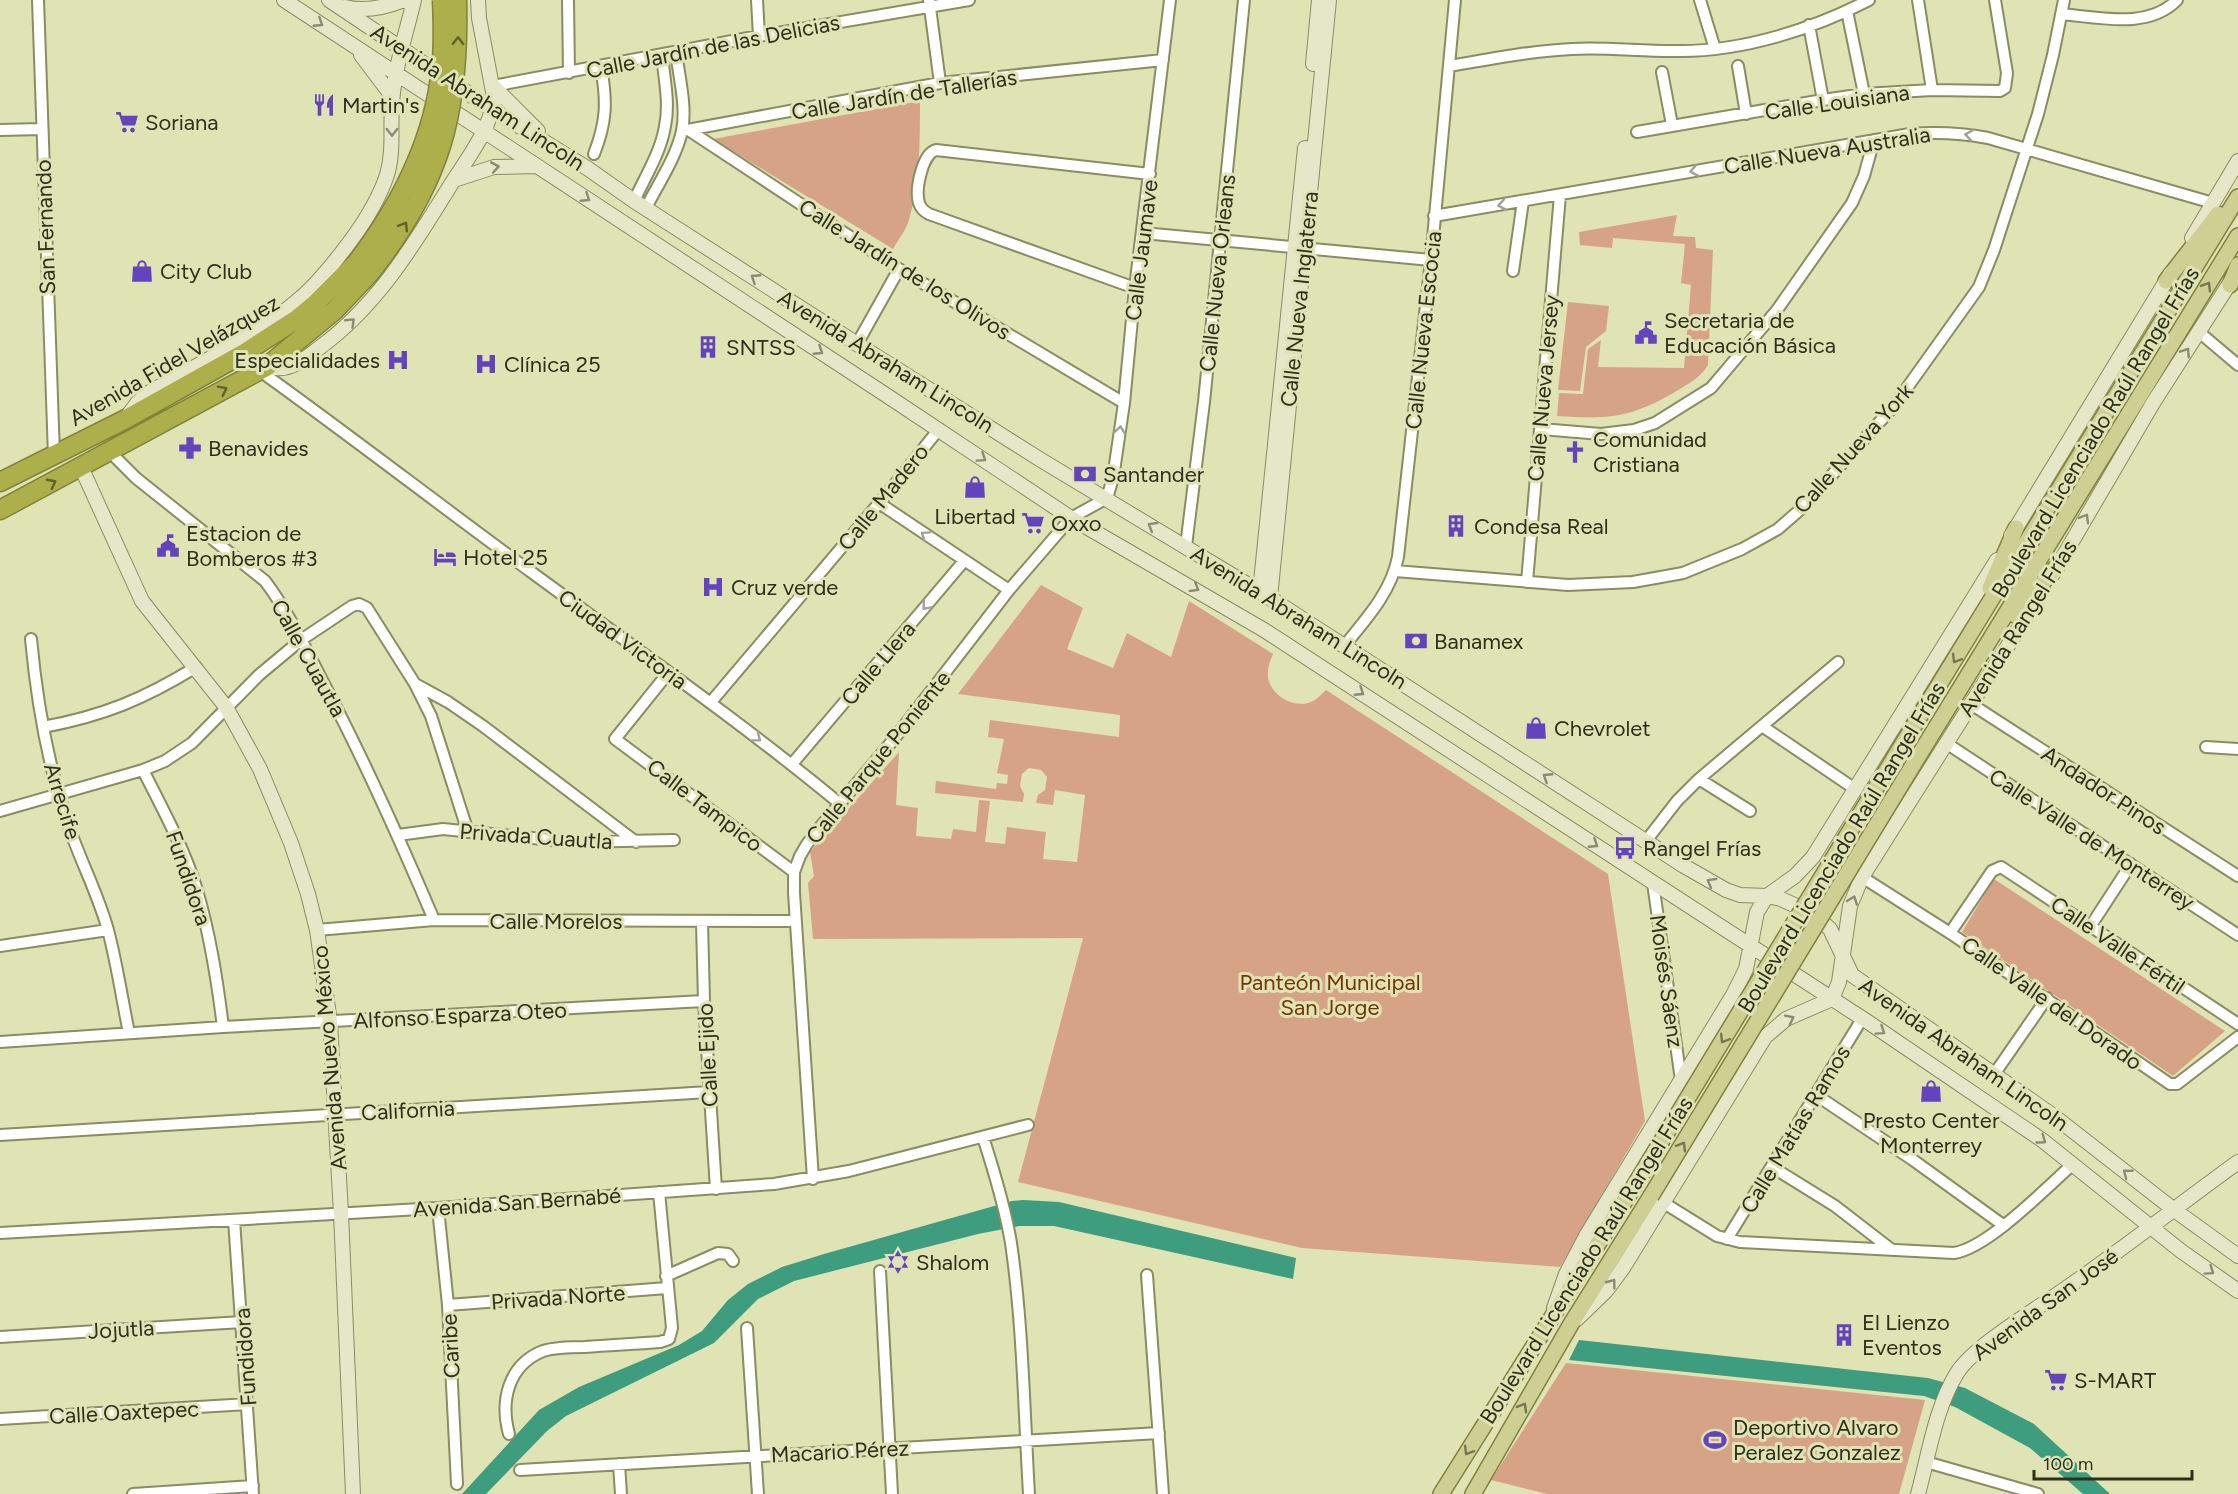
<svg xmlns="http://www.w3.org/2000/svg" width="2238" height="1494" font-family="Figtree,sans-serif">
<rect width="100%" height="100%" fill="#e0e3b4"/>
<path fill="#d7a386" d="M920,101C920,140 920,182 909,220C906,230 898,240 893,249L713,139Z
M1677,215L1673,236L1695,237L1696,248L1713,250L1708,365C1701,377 1691,382 1680,389C1633,417 1612,420 1557,416L1559,393L1583,394L1588,349L1601,340L1598,367L1684,368L1691,285L1681,283L1685,244L1613,238L1612,248L1580,245L1579,232Z
M1568,302L1609,306L1606,331L1586,347L1580,391L1558,390Z
M1041,585L1083,608L1067,649L1113,668L1127,633L1171,657L1189,601L1273,654C1270,661 1267,668 1268,677C1270,695 1294,709 1311,702C1316,700 1322,694 1326,690L1608,874L1645,1121L1560,1267L1302,1248L1018,1182L1083,938L813,939L808,883L814,876L810,852L899,752L896,805L918,808L916,836L951,839L953,829L976,832L979,800L990,801L985,842L1005,844L1007,827L1046,832L1043,859L1077,862L1085,795L1055,790L1053,805L1036,803L1038,795L1045,790L1047,777L1041,770L1029,768L1022,774L1020,786L1024,794L1023,802L935,793L936,781L996,789L997,783L1007,784L1008,775L997,773L1004,739L988,737L990,720L1119,737L1120,715L958,694Z
M1994,879L2225,1031L2173,1076L1962,932Z
M1566,1363L1925,1400L1899,1494H1547L1491,1480Z"/>
<path fill="#3e9c7f" d="M1023,1200L1059,1202L1296,1258L1293,1279L1054,1226H1019L978,1234L794,1281L758,1299L714,1343L566,1416L547,1431L486,1494H462L539,1410L579,1387L679,1345L702,1331L728,1300L748,1284L782,1267L824,1254L1012,1201Z
M1579,1340L1928,1378L1965,1388L2034,1424L2110,1494H2083L2030,1448L1955,1407L1924,1396L1569,1360Z"/>
<g fill="none" stroke-linecap="round" stroke-linejoin="round">
<g stroke="#8a8c61" stroke-width="14">
<path id="street" d="M38,0L54,455
M568,0L569,73
M757,0L759,36
M929,0L940,83
M1700,0L1715,49
M1918,0L1932,90
M1847,11L1864,94
M2061,14C2098,17 2148,30 2177,0
M1809,25L1823,100
M1450,66C1490,59 1531,51 1572,49C1608,47 1645,52 1681,51C1744,51 1813,29 1869,0
M1738,66L1746,114
M1662,72L1672,125
M493,86L759,36L969,0
M0,130L41,129
M682,131L940,83L1163,60
M690,131L899,269L1124,403
M1637,132L1823,100L1864,94L1932,90L2000,91L2005,88L2007,73L1995,0
M594,154C607,121 607,101 601,67
M634,201C645,177 661,152 665,126C670,103 664,78 662,55
M646,208C658,184 676,158 682,131C687,107 679,77 676,52
M1434,216L1910,134C1937,132 1961,133 1988,138L2213,203
M1143,233L1431,260
M1513,271L1523,201
M1135,288L929,214C924,211 921,209 919,203C915,190 922,154 936,150L1150,174
M2199,332L2238,365
M857,344L899,269
M260,371C352,437 442,507 534,574C636,649 741,722 839,803
M1541,429L1601,434L1634,430L1655,423L1711,388L1777,310L1852,203L1864,176L1874,140
M110,452L136,478L265,581C289,613 306,649 324,684C365,761 400,840 434,920
M879,503L1009,590
M1186,546L1204,402L1244,0
M1395,571L1568,585L1633,582L1683,573L1742,549L1778,529L1802,508L1894,406L1979,287L1994,250L2038,114L2053,55L2064,0
M1527,582L1560,195
M31,639C37,703 48,767 69,827C81,862 98,894 108,930C117,964 122,999 129,1033
M1345,645C1367,618 1391,592 1398,557L1431,260L1455,0
M668,673L615,739L794,872
M415,684L448,702L483,726L636,842
M711,702L891,489L939,429
M1971,704L2238,876
M1762,726L1855,789
M43,727C103,716 144,699 196,667
M1946,743L2238,935
M2206,747L2238,749
M792,764L964,561
M143,770C162,808 183,846 196,887C210,933 217,979 223,1027
M1699,779L1750,811
M0,811L143,770L165,761L192,743L259,675L301,640L352,606L359,604L367,608L415,684L431,716L468,832
M398,835L443,829L572,842L674,840
M1646,841L1677,801L1699,779L1838,662
M1862,877L1950,933L2170,1084H2177L2238,1037
M1653,883L1681,1080
M702,922L704,1001L716,1189
M2090,927L2131,864
M317,930L434,920L795,921
M1950,933L1992,871L2001,867L2238,1024
M0,946L108,930
M0,1042L223,1027L704,1001
M1993,1076L2047,998
M1816,1095L1913,1160L2003,1225
M0,1135L709,1092
M983,1137C994,1171 1005,1207 1011,1243C1023,1326 1024,1411 1029,1494
M1772,1167L1835,1206L1892,1250
M813,1179L794,893V872L800,856L807,844L821,826L894,739L1009,590L1071,518L1107,498L1113,478L1124,403L1135,288L1170,0
M1664,1203L1717,1236L1740,1242L1954,1253C1988,1248 2046,1188 2073,1164
M438,1208L448,1305L457,1484
M234,1220L253,1494
M0,1233L438,1208L774,1184L849,1171L1028,1125
M1727,1239L1862,1019
M880,1271L892,1494
M1147,1275L1163,1494
M666,1276L718,1253L728,1254L733,1261
M448,1305L667,1288
M747,1328L758,1494
M0,1337L242,1322
M0,1419L248,1404
M509,1434C500,1401 508,1365 543,1351C556,1347 571,1347 585,1347C610,1345 635,1344 660,1342L669,1339L672,1328L659,1192
M1926,1462L2038,1494
M619,1464L621,1494
M520,1470L1159,1433
M133,1494L253,1486"/>
</g>
<g stroke="#8a8c61" stroke-width="16">
<path id="secondary" d="M284,0L886,395L1071,518L1264,630L1868,1022L2042,1140L2181,1251L2238,1291
M329,0L493,110L587,168L634,201L857,344L1041,460L1270,598L1684,866L1726,890L1740,895L1767,896L1781,899L1812,913L1830,929L1852,975L2055,1117L2173,1209L2238,1256
M345,7C365,12 384,8 404,0
M361,55L392,96
M1313,64L1319,0
M493,86L538,131
M454,180L494,167L537,166
M2192,238L2238,161
M266,367C290,372 300,362 319,348C377,306 413,246 450,186C465,162 493,126 494,97L479,18L478,0
M129,414L138,402L150,392C200,363 253,338 297,301C317,285 334,263 349,243C364,223 379,199 387,175C395,148 389,121 393,93C396,62 407,31 414,0
M81,467L142,601L226,707L260,769L291,843L308,894L317,930L330,1022L341,1213L353,1494
M2011,536L2171,273
M2053,574L2153,403L2235,275
M1260,592L1305,148
M1270,598L1329,0
M1832,999L1839,982L1850,906L1862,877L2043,590
M1554,1308L1566,1274L1586,1236L1733,995L1746,969L1757,912L1767,896L1795,876L1813,857L1997,560
M1577,1319L1606,1291L1623,1268L1765,1037L1786,1019L1832,999
M1918,1494C1929,1454 1935,1409 1957,1373C1975,1345 2037,1309 2065,1289C2124,1248 2180,1204 2238,1162"/>
</g>
<g stroke="#81823b" stroke-width="18">
<path id="primary" d="M2166,281L2218,214
M2230,285L2238,265
M1990,588L2016,528
M2015,615L2058,565
M1896,755L2238,197
M1913,765L2238,236
M1441,1494L1633,1188
M1473,1494L1571,1324L1651,1196"/>
</g>
<g stroke="#81823b" stroke-width="21">
<path id="highway" d="M0,482L126,419L246,352L297,319L314,305L358,261
M0,510L266,367L334,311L370,273"/>
</g>
<use href="#street" stroke="#fff" stroke-width="10"/>
<use href="#secondary" stroke="#e6e7c9" stroke-width="14"/>
<use href="#primary" stroke="#cecf93" stroke-width="15"/>
<use href="#highway" stroke="#adaf4b" stroke-width="18"/>
<g stroke="#81823b" stroke-width="18" stroke-linecap="butt">
<path id="primary-bridge" d="M1633,1188L1896,755
M1651,1196L1913,765"/>
</g>
<g stroke="#81823b" stroke-width="21" stroke-linecap="butt">
<path id="highway-bridge" d="M358,261C400,205 434,139 441,69C444,46 443,23 442,0
M370,273C441,183 460,113 457,0"/>
</g>
<use href="#primary-bridge" stroke="#cecf93" stroke-width="15"/>
<use href="#highway-bridge" stroke="#adaf4b" stroke-width="18"/>
</g>
<defs><path id="oneway-chevron" d="M-2-3.5L2.5 0L-2 3.5" fill="none" stroke-width="1.6" stroke-linecap="round" stroke-linejoin="round" transform="scale(1.5)"/></defs>
<g stroke="#8a8b73">
<use href="#oneway-chevron" transform="translate(319 23) rotate(33)"/>
<use href="#oneway-chevron" transform="translate(392 132) rotate(90)"/>
<use href="#oneway-chevron" transform="translate(495 167) rotate(-10)"/>
<use href="#oneway-chevron" transform="translate(586 198) rotate(33)"/>
<use href="#oneway-chevron" transform="translate(755 278) rotate(-147)"/>
<use href="#oneway-chevron" transform="translate(351 322) rotate(-44)"/>
<use href="#oneway-chevron" transform="translate(819 351) rotate(33)"/>
<use href="#oneway-chevron" transform="translate(2186 352) rotate(-57)"/>
<use href="#oneway-chevron" transform="translate(982 458) rotate(34)"/>
<use href="#oneway-chevron" transform="translate(2085 518) rotate(-60)"/>
<use href="#oneway-chevron" transform="translate(1152 526) rotate(-149)"/>
<use href="#oneway-chevron" transform="translate(1195 588) rotate(31)"/>
<use href="#oneway-chevron" transform="translate(1360 692) rotate(33)"/>
<use href="#oneway-chevron" transform="translate(1547 777) rotate(-147)"/>
<use href="#oneway-chevron" transform="translate(1594 844) rotate(33)"/>
<use href="#oneway-chevron" transform="translate(1711 882) rotate(-150)"/>
<use href="#oneway-chevron" transform="translate(1853 900) rotate(-70)"/>
<use href="#oneway-chevron" transform="translate(1790 1019) rotate(-27)"/>
<use href="#oneway-chevron" transform="translate(1881 1031) rotate(34)"/>
<use href="#oneway-chevron" transform="translate(2042 1140) rotate(36)"/>
<use href="#oneway-chevron" transform="translate(2127 1173) rotate(-142)"/>
<use href="#oneway-chevron" transform="translate(2210 1271) rotate(35)"/>
<use href="#oneway-chevron" transform="translate(1612 1283) rotate(-53)"/>
</g>
<g stroke="#61622f">
<use href="#oneway-chevron" transform="translate(458 41) rotate(-89)"/>
<use href="#oneway-chevron" transform="translate(404 226) rotate(-58)"/>
<use href="#oneway-chevron" transform="translate(223 390) rotate(-27)"/>
<use href="#oneway-chevron" transform="translate(52 483) rotate(-28)"/>
</g>
<g stroke="#a1a199">
<use href="#oneway-chevron" transform="translate(1969 135) rotate(-171)"/>
<use href="#oneway-chevron" transform="translate(1694 171) rotate(170)"/>
<use href="#oneway-chevron" transform="translate(1502 205) rotate(170)"/>
<use href="#oneway-chevron" transform="translate(1120 430) rotate(-82)"/>
<use href="#oneway-chevron" transform="translate(925 535) rotate(-146)"/>
<use href="#oneway-chevron" transform="translate(926 606) rotate(130)"/>
<use href="#oneway-chevron" transform="translate(757 738) rotate(37)"/>
</g>
<g stroke="#767752">
<use href="#oneway-chevron" transform="translate(2207 286) rotate(-59)"/>
<use href="#oneway-chevron" transform="translate(1956 659) rotate(122)"/>
<use href="#oneway-chevron" transform="translate(1724 1039) rotate(122)"/>
<use href="#oneway-chevron" transform="translate(1682 1146) rotate(-59)"/>
<use href="#oneway-chevron" transform="translate(1523 1407) rotate(-60)"/>
<use href="#oneway-chevron" transform="translate(1468 1451) rotate(122)"/>
</g>
<defs>
<g id="restaurant-bare" transform="scale(1.8)"><path d="M-5-6h1v4h1v-4h1v4h1v-4h1v5L-1.5 .5V6h-2V.5L-5-1ZM5-6V6H3V1.5H1.5Q1.5-4 5-6Z" fill="#6344bd" stroke="#e0e3b4" stroke-width="2.5" paint-order="stroke"/></g>
<g id="supermarket-bare" transform="scale(1.8)"><path d="M-6-5.5h2.5l.6 2H6L4.5 2H-2.5L-4.4-4H-6ZM-1.5 3.2a1.3 1.3 0 1 0 .1 0ZM3 3.2a1.3 1.3 0 1 0 .1 0Z" fill="#6344bd" stroke="#e0e3b4" stroke-width="2.5" paint-order="stroke"/></g>
<g id="shop-bare" transform="scale(1.8)"><path d="M-5-2.5h2.3a2.7 3.5 0 0 1 5.4 0H5L5.5 6h-11ZM-1.5-2.5h3a1.5 2.3 0 0 0-3 0Z" fill="#6344bd" stroke="#e0e3b4" stroke-width="2.5" paint-order="stroke"/></g>
<g id="civic-bare" transform="scale(1.8)"><path d="M-.6-6.5H3V-4.5H.6V-3L4-1V1h2V6H-6V1h2V-1L-.6-3ZM-1.2 2.5V6h2.4V2.5Z" fill="#6344bd" stroke="#e0e3b4" stroke-width="2.5" paint-order="stroke"/></g>
<g id="building-bare" transform="scale(1.8)"><path d="M-4-6H4V6H1V3H-1V6H-4ZM-2.5-4.3h1.7v1.8h-1.7ZM.8-4.3h1.7v1.8H.8ZM-2.5-1h1.7V.8h-1.7ZM.8-1h1.7V.8H.8Z" fill="#6344bd" stroke="#e0e3b4" stroke-width="2.5" paint-order="stroke"/></g>
<g id="hospital-bare" transform="scale(1.8)"><path d="M-5-5h3v3.5h4V-5h3V5h-3V1.5h-4V5h-3Z" fill="#6344bd" stroke="#e0e3b4" stroke-width="2.5" paint-order="stroke"/></g>
<g id="pharmacy-bare" transform="scale(1.8)"><path d="M-2-6h4v4h4v4h-4v4h-4v-4h-4v-4h4Z" fill="#6344bd" stroke="#e0e3b4" stroke-width="2.5" paint-order="stroke"/></g>
<g id="church-bare" transform="scale(1.8)"><path d="M-1.2-6h2.4v3.5h3.3v2.4h-3.3V6h-2.4V-.1h-3.3v-2.4h3.3Z" fill="#6344bd" stroke="#e0e3b4" stroke-width="2.5" paint-order="stroke"/></g>
<g id="bank-bare" transform="scale(1.8)"><path d="M-6-4H6V4H-6ZM0-2.3a2.3 2.3 0 1 0 0 4.6a2.3 2.3 0 1 0 0-4.6Z" fill="#6344bd" stroke="#e0e3b4" stroke-width="2.5" paint-order="stroke"/></g>
<g id="hotel-bare" transform="scale(1.8)"><path d="M-6-4.5h1.5V1H6V5H4.5V3h-9V5H-6ZM-4 0a1.8 1.8 0 1 1 3.6 0ZM.5 0V-2.5h3Q6-2.5 6 0Z" fill="#6344bd" stroke="#e0e3b4" stroke-width="2.5" paint-order="stroke"/></g>
<g id="bus-bare" transform="scale(1.8)"><path d="M-5-6H5V4H4V6H2V4H-2V6H-4V4H-5ZM-3.5-4V0h7V-4ZM-3.5 1.2v1.5H-2V1.2ZM2 1.2v1.5H3.5V1.2Z" fill="#6344bd" stroke="#e0e3b4" stroke-width="2.5" paint-order="stroke"/></g>
<g id="synagogue-bare" transform="scale(1.8)"><path d="M0-6.5L5.6 3.2H-5.6ZM0 6.5L5.6-3.2H-5.6Z" fill="#6344bd" stroke="#e0e3b4" stroke-width="2.5" paint-order="stroke"/></g>
<g id="stadium-bare" transform="scale(1.8)"><path d="M0-5a6.5 5 0 1 0 0 10a6.5 5 0 1 0 0-10ZM-3.5-1.8h7v3.6h-7Z" fill="#6344bd" stroke="#e0e3b4" stroke-width="2.5" paint-order="stroke"/></g>
</defs>
<g fill-rule="evenodd">
<use href="#restaurant-bare" x="324" y="105"/>
<use href="#supermarket-bare" x="127" y="122"/>
<use href="#shop-bare" x="142" y="271"/>
<use href="#civic-bare" x="1646" y="333"/>
<use href="#building-bare" x="708" y="347"/>
<use href="#hospital-bare" x="398" y="360"/>
<use href="#hospital-bare" x="486" y="364"/>
<use href="#pharmacy-bare" x="190" y="448"/>
<use href="#church-bare" x="1575" y="452"/>
<use href="#bank-bare" x="1085" y="474"/>
<use href="#shop-bare" x="975" y="487"/>
<use href="#supermarket-bare" x="1033" y="523"/>
<use href="#building-bare" x="1456" y="526"/>
<use href="#civic-bare" x="168" y="546"/>
<use href="#hotel-bare" x="445" y="557"/>
<use href="#hospital-bare" x="713" y="587"/>
<use href="#bank-bare" x="1416" y="641"/>
<use href="#shop-bare" x="1536" y="728"/>
<use href="#bus-bare" x="1625" y="848"/>
<use href="#shop-bare" x="1931" y="1091"/>
<use href="#synagogue-bare" x="898" y="1262"/>
<use href="#building-bare" x="1844" y="1335"/>
<use href="#supermarket-bare" x="2056" y="1380"/>
<use href="#stadium-bare" x="1715" y="1440"/>
</g>
<g text-anchor="middle" stroke-width="6" stroke-linejoin="round" paint-order="stroke">
<g font-size="22" fill="#2e2f1d" stroke="#e0e3b4">
<text transform="translate(713 46) rotate(-11)" y="8">Calle Jardín de las Delicias</text>
<text transform="translate(904 94) rotate(-9)" y="8">Calle Jardín de Tallerías</text>
<text transform="translate(478 97) rotate(33)" y="8">Avenida Abraham Lincoln</text>
<text transform="translate(1837 102) rotate(-8)" y="8">Calle Louisiana</text>
<text transform="translate(1827 150) rotate(-9)" y="8">Calle Nueva Australia</text>
<text transform="translate(45 227) rotate(-92)" y="8">San Fernando</text>
<text transform="translate(1141 250) rotate(-83)" y="8">Calle Jaumave</text>
<text transform="translate(905 269) rotate(32)" y="8">Calle Jardín de los Olivos</text>
<text transform="translate(1217 273) rotate(-84)" y="8">Calle Nueva Orleans</text>
<text transform="translate(1299 299) rotate(-84)" y="8">Calle Nueva Inglaterra</text>
<text transform="translate(1423 330) rotate(-84)" y="8">Calle Nueva Escocia</text>
<text transform="translate(174 360) rotate(-30)" y="8">Avenida Fidel Velázquez</text>
<text transform="translate(886 361) rotate(32)" y="8">Avenida Abraham Lincoln</text>
<text transform="translate(1543 388) rotate(-85)" y="8">Calle Nueva Jersey</text>
<text transform="translate(2095 432) rotate(-59)" y="8">Boulevard Licenciado Raúl Rangel Frías</text>
<text transform="translate(1853 448) rotate(-48)" y="8">Calle Nueva York</text>
<text transform="translate(883 497) rotate(-51)" y="8">Calle Madero</text>
<text transform="translate(1299 617) rotate(32)" y="8">Avenida Abraham Lincoln</text>
<text transform="translate(2017 628) rotate(-58)" y="8">Avenida Rangel Frías</text>
<text transform="translate(623 639) rotate(36)" y="8">Ciudad Victoria</text>
<text transform="translate(309 658) rotate(61)" y="8">Calle Cuautla</text>
<text transform="translate(878 663) rotate(-50)" y="8">Calle Llera</text>
<text transform="translate(878 757) rotate(-51)" y="8">Calle Parque Poniente</text>
<text transform="translate(2104 790) rotate(33)" y="8">Andador Pinos</text>
<text transform="translate(63 801) rotate(73)" y="8">Arrecife</text>
<text transform="translate(705 805) rotate(37)" y="8">Calle Tampico</text>
<text transform="translate(536 836) rotate(4)" y="8">Privada Cuautla</text>
<text transform="translate(2092 839) rotate(33)" y="8">Calle Valle de Monterrey</text>
<text transform="translate(1841 847) rotate(-59)" y="8">Boulevard Licenciado Raúl Rangel Frías</text>
<text transform="translate(189 878) rotate(71)" y="8">Fundidora</text>
<text x="556" y="929">Calle Morelos</text>
<text transform="translate(2118 945) rotate(34)" y="8">Calle Valle Fértil</text>
<text transform="translate(1667 981) rotate(82)" y="8">Moisés Sáenz</text>
<text transform="translate(2052 1003) rotate(35)" y="8">Calle Valle del Dorado</text>
<text transform="translate(460 1015) rotate(-3)" y="8">Alfonso Esparza Oteo</text>
<text transform="translate(1964 1054) rotate(35)" y="8">Avenida Abraham Lincoln</text>
<text transform="translate(707 1055) rotate(-93)" y="8">Calle Ejido</text>
<text transform="translate(329 1058) rotate(-95)" y="8">Avenida Nuevo México</text>
<text transform="translate(408 1110) rotate(-3)" y="8">California</text>
<text transform="translate(1795 1129) rotate(-59)" y="8">Calle Matías Ramos</text>
<text transform="translate(517 1202) rotate(-4)" y="8">Avenida San Bernabé</text>
<text transform="translate(1586 1260) rotate(-58)" y="8">Boulevard Licenciado Raúl Rangel Frías</text>
<text transform="translate(558 1297) rotate(-4)" y="8">Privada Norte</text>
<text transform="translate(2045 1304) rotate(-36)" y="8">Avenida San José</text>
<text transform="translate(121 1329) rotate(-3)" y="8">Jojutla</text>
<text transform="translate(450 1346) rotate(-93)" y="8">Caribe</text>
<text transform="translate(245 1357) rotate(-94)" y="8">Fundidora</text>
<text transform="translate(124 1412) rotate(-3)" y="8">Calle Oaxtepec</text>
<text transform="translate(840 1451) rotate(-3)" y="8">Macario Pérez</text>
</g>
<g font-size="22" fill="#2e2f1d" stroke="#e0e3b4" text-anchor="start">
<text x="342" y="113">Martin's</text>
<text x="145" y="130">Soriana</text>
<text x="160" y="279">City Club</text>
<text x="1664" y="328">Secretaria de<tspan x="1664" dy="25">Educación Básica</tspan></text>
<text x="726" y="355">SNTSS</text>
<text x="380" y="368" text-anchor="end">Especialidades</text>
<text x="504" y="372">Clínica 25</text>
<text x="1593" y="447">Comunidad<tspan x="1593" dy="25">Cristiana</tspan></text>
<text x="208" y="456">Benavides</text>
<text x="1103" y="482">Santander</text>
<text x="975" y="524" text-anchor="middle">Libertad</text>
<text x="1051" y="531">Oxxo</text>
<text x="1474" y="534">Condesa Real</text>
<text x="186" y="541">Estacion de<tspan x="186" dy="25">Bomberos #3</tspan></text>
<text x="463" y="565">Hotel 25</text>
<text x="731" y="595">Cruz verde</text>
<text x="1434" y="649">Banamex</text>
<text x="1554" y="736">Chevrolet</text>
<text x="1643" y="856">Rangel Frías</text>
<text x="1931" y="1128" text-anchor="middle">Presto Center<tspan x="1931" dy="25">Monterrey</tspan></text>
<text x="916" y="1270">Shalom</text>
<text x="1862" y="1330">El Lienzo<tspan x="1862" dy="25">Eventos</tspan></text>
<text x="2074" y="1388">S-MART</text>
<text x="1733" y="1435">Deportivo Alvaro<tspan x="1733" dy="25">Peralez Gonzalez</tspan></text>
</g>
<g font-size="22" fill="#743505" stroke="#e0e3b4">
<text x="1330" y="990">Panteón Municipal<tspan x="1330" dy="25">San Jorge</tspan></text>
</g>
</g>
<path d="M2034 1470v9h158v-9" fill="none" stroke="#2e2f1d" stroke-width="3"/>
<text x="2043" y="1470" font-size="18" fill="#2e2f1d" stroke="#e0e3b4" stroke-width="4.5" paint-order="stroke">100 m</text>
</svg>
